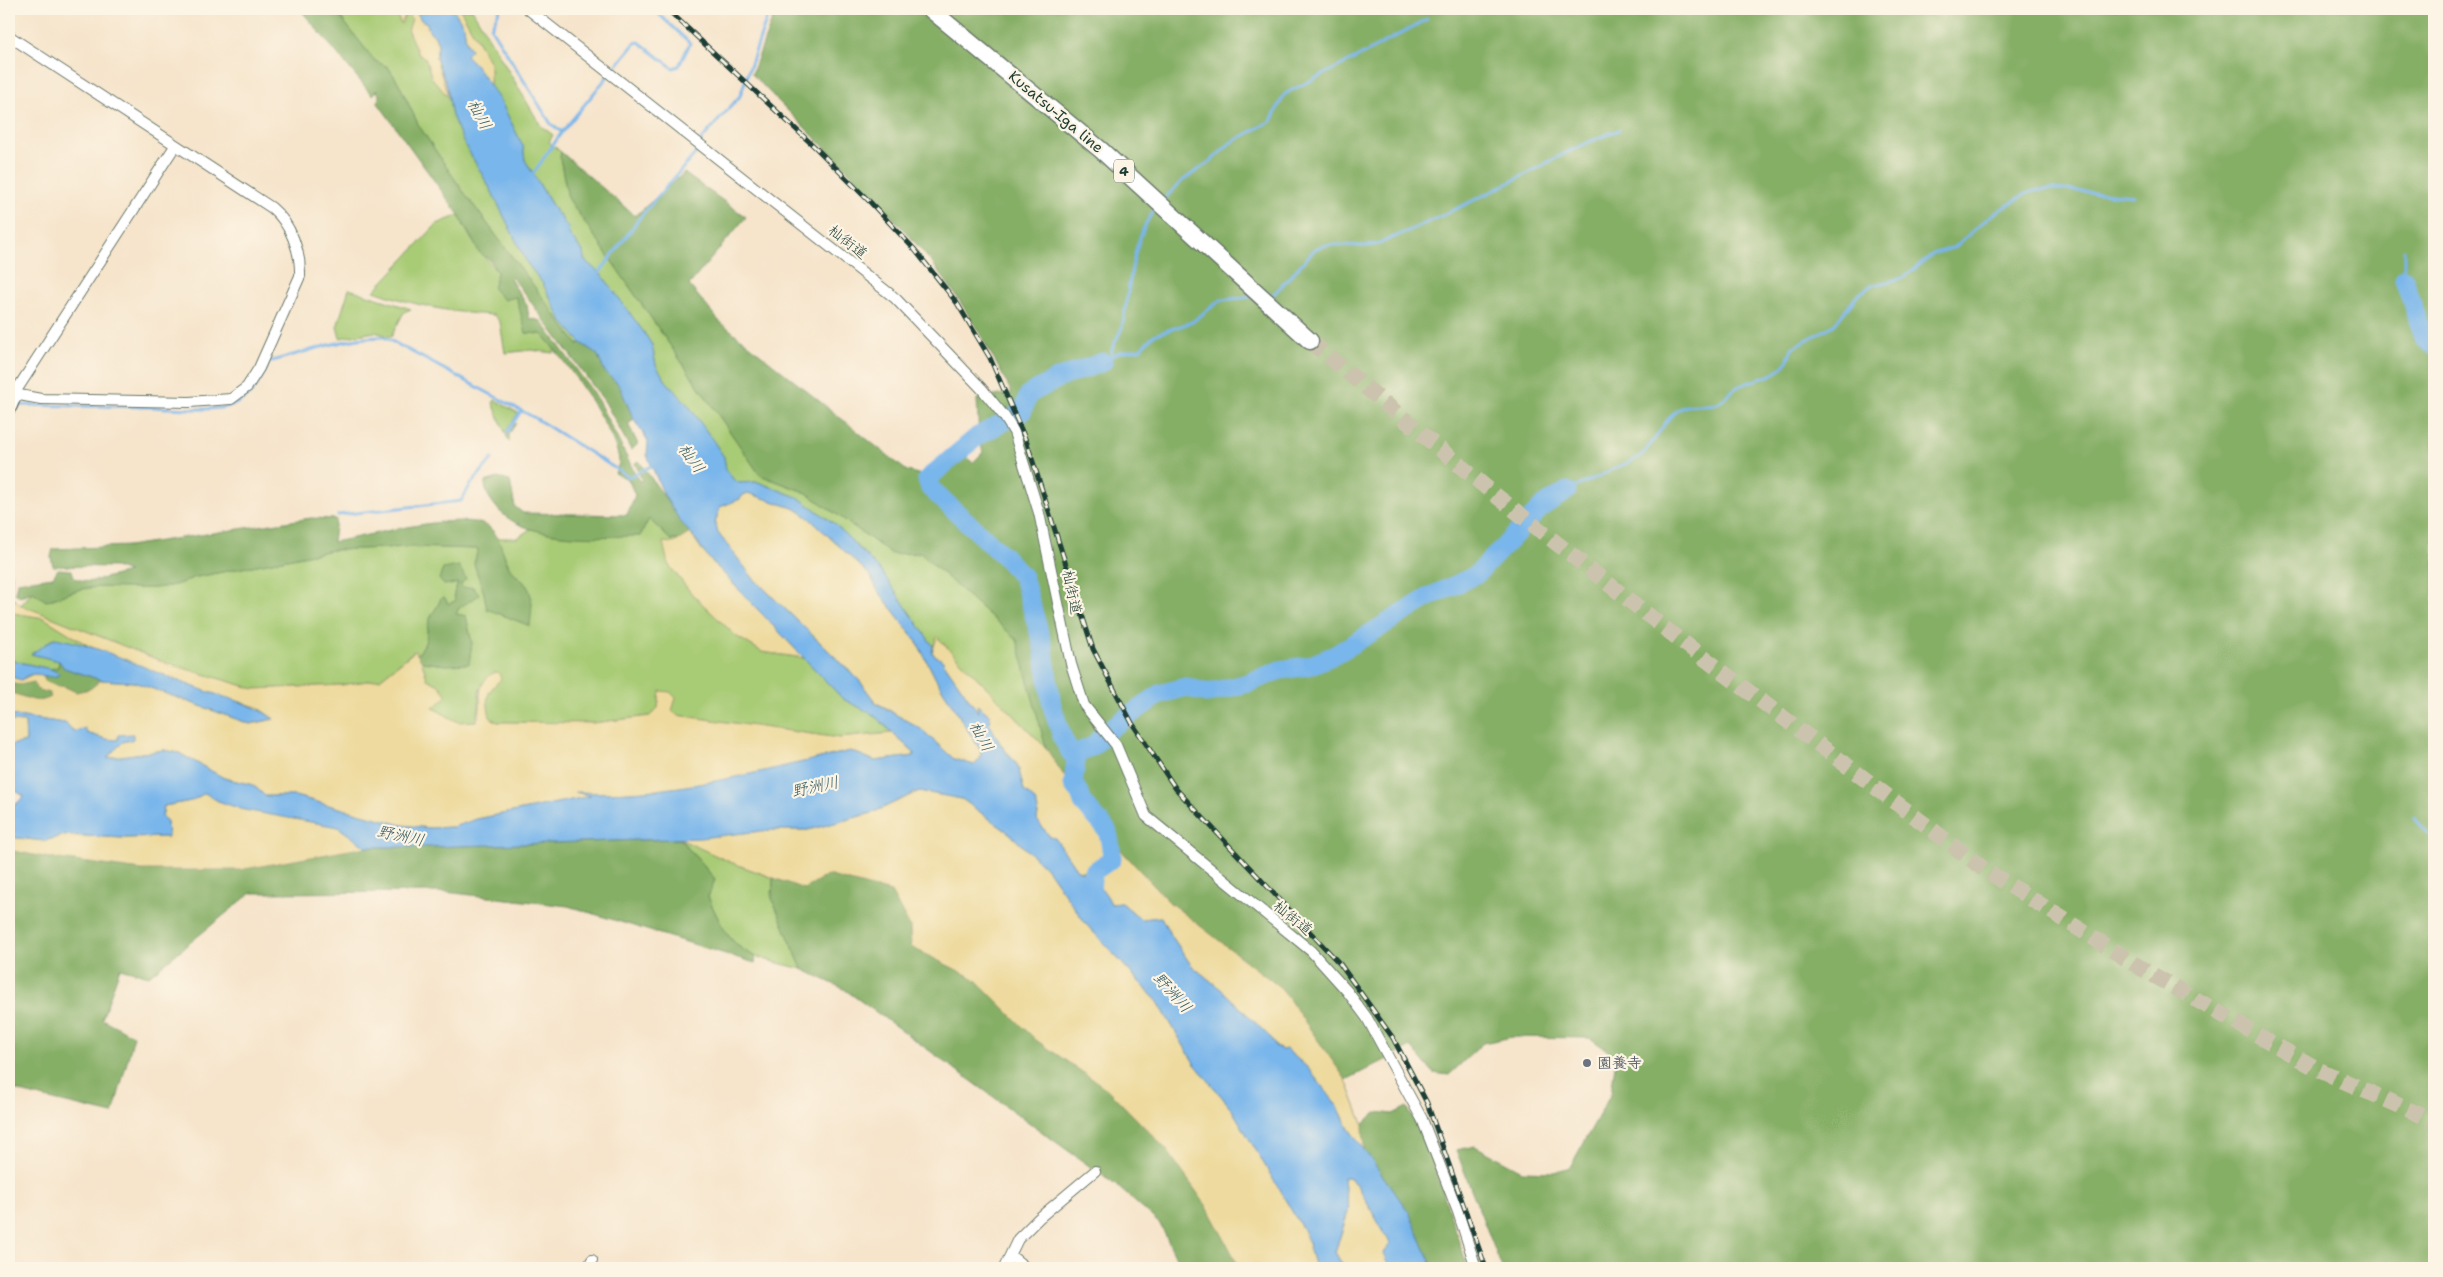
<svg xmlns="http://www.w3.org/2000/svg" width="2443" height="1277" font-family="'Shantell Sans','Klee One',sans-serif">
<rect width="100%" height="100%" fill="#fcf5e5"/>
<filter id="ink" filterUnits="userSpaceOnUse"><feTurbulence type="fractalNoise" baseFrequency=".02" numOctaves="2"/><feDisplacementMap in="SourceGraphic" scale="10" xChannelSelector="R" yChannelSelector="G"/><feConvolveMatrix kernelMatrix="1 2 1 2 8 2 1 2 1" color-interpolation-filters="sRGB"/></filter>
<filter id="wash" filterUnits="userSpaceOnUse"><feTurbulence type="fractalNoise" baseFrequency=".0096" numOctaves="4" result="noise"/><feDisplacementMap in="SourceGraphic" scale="20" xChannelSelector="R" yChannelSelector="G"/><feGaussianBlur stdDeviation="1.12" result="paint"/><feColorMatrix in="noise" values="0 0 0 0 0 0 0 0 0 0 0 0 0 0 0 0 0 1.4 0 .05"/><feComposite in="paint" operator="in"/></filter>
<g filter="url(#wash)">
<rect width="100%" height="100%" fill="#f6e4cb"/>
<path fill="#a8cb75" stroke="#648454" d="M334,9H395L400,22L406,12L412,19L408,31L418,54L425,58L432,78L449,98L452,116L463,141L491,190L527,263L543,284L562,321L581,343L577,344L460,187L419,126L398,82L388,67L375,61Z
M460,9H472L541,126L553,135L549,142L561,152L560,158L568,198L760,475L807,493L892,554L920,553L1018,640L1046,748L938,638L933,646L881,571L835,524L799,498L758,482L739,483L733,479L726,470L724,457L688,405L666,381L656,365L652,345L645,334L602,275L584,260L583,251L569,234L560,214L558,215L525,160L523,146L501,102L490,85V63Z
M459,215C471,247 496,267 514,295C521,305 523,321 526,333L541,334L555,348L553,353L531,350L505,353L500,322L494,315C452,313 413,305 374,291L437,224Z
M349,289L411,309L404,312L391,337L375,332L340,338L337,327Z
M495,400L518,413L506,432L508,435L516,423L509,434V442L493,403Z
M649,519L671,540H680L674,543L668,564L692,594L736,636L762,652L804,658L843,699L874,715L892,733L839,738L677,715L672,711L661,691L658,708L650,716L593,723L497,722L490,718C486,697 485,694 501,679L479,690V708L475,721L458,722L433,708L439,685L427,679L422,662L446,665L472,643L466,616L456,614L459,608L461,584L466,579L450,585L458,583L454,593L455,602L448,604L441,598C438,607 432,613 430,619C424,635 431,638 417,655L414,651L380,679L342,685L254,689L166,663L21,605L33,591L47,601C60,597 74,590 88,588C120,585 163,595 192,578L332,550L412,547L478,549L474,564L484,593L487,609L529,625L532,603L527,586L510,568L497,538H517L530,529L564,534L640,536Z
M13,613L44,618L89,646L54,638L32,654L59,661L58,667L51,669L9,660V618Z
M680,839L730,862L773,878L772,898L802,969C742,954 734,955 708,897L715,879Z"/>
<path fill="#86af66" stroke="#52764d" d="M300,9H334L375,61L388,67L398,82L419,126L460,187L577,344L581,343L597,354L605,372L619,385L634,420L628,424L638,444L631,450L605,402L513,278L510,279L527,305L529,318L541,321L595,395L639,481L642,480L635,463L639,461L690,533L680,540H671L649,519L640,536C597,536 520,544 493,503C488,496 485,491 485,482L498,478L510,481L515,507L523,513L627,515L635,495L628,479L615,473C616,470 619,465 619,462C620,437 560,352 541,334L526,333L516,297L504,300L493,289L497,272L490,260L479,252L459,215L378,103L379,95L377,90L372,95Z
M776,9H2434V1268H1502L1456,1150L1475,1146L1522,1171L1554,1172L1570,1167L1611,1094L1615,1064L1607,1050L1590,1038L1512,1037L1483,1043L1449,1075L1433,1073L1411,1047L1346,1080L1281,988L1169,902L1093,820L1046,748L1017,640L920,553L892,554L807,493L760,475L568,198L560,158L561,152L635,216L684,173L746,217L689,285L719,321L907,471L936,479L961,452L973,463L983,452L979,438L977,399L1012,393C989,349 965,304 933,264C878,196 812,137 752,74Z
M311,518L336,519L333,542C364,537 468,508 490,528C502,538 502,556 510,569C514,575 522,579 526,585C535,596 531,613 530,626L487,609L484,593L474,564L478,549L412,547L332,550L192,578C163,595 120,585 88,588C74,590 59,597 46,601L33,592L20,596L15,593L17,582L53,577L58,569L72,570L74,578L88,582L129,572L115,567L53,566L51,557L53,549L128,546Z
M459,566L466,579L461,584L462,588L473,587L479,595L459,608L456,614L466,616L472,643L469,664L446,665L422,662L417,655C431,638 424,635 430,619C432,613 438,607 441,598H445L448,604L455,601L454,593L458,583L444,585L439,579L443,569Z
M59,661L64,668L101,680L90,689L76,692L63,686L58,687L45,681L43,676H57L59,674L51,669L58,667Z
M9,681L13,684L34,681L42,690L49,693L51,697C35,706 25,695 9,693Z
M680,839L715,879L708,897C721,925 727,943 756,957L755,963L568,906L445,892L251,893L149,976L120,968L102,1019L134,1036L113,1114L24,1093L9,1087V850L44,857L142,870L366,847H430Z
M827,875L891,892L910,927L911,947L975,979L1036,1040L1107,1089L1166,1149L1206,1205L1240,1268H1181L1160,1224L1117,1186L844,989L802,969L772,898L773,878L804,889Z
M1407,1107L1426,1142L1468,1268H1433L1409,1212L1364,1151L1363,1124L1376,1112L1393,1114Z"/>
<path fill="#eeda9e" stroke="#868c69" d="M395,9H415L421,20L427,23L429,31L434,35L438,44L436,58L449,98L432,78L425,58L418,54L408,31L412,19L406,13L401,24Z
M453,9H460L490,63V85L466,55L471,50L466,41L464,26Z
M748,493L796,509L809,518L871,576L877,589L917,642L936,679L981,751L980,759L974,765L954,759L887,708L876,703L859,680L753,578L718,533L715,523L720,507L740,499L743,495Z
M690,533L705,554L804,658L762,652L736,636L692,594L668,564L663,542L674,543Z
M12,574L11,597L21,605L166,663L254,689L342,685L380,679L415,651L422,662L427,679L439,685L447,696L433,708L458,722L476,721C487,703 470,686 495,672L499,673L501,679C485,694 486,697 490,717L497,722L593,723L650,716L658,708L660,691L670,692L676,698L672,711L677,715L839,738L892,733L914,753V756L875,761L851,751C762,771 671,798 579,792L592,796L477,819L453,827L429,828L402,825L295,796H265L253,785L224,778L179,753L164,750L106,758L123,742L133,739L106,740L75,732L65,723L9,715V693C25,695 35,706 51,697L49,693L36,689L34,682C24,683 19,688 9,681V676L21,680L35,673L43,676L45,681L58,687L63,686L76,692L90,689L101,680L134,682L250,724L274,719L257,707L201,690L89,646L44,618L13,613L9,607V575Z
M937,637L1046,748L1093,820L1169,902L1281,988L1346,1080L1363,1124L1364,1151L1349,1129L1337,1105L1282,1050L1275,1046L1270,1037L1223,991L1191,965L1169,932L1161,917L1141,919L1122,903L1111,904L1084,871L1077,870L1055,838L1050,837L1037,820C1040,806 1036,799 1024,792L1018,766L1001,745L989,723L990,715L979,714L942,660L932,653Z
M9,721L25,722L26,742L11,745L9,743Z
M919,791L962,799L1009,833L1048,870L1086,924L1158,1002L1194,1063L1231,1108L1305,1233L1315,1268H1240L1206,1205L1166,1149L1107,1089L1036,1040L975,979L911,947L910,927L891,892L827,875L804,889L730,862L680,839L771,830H808L872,813Z
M205,793L218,801L338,827L366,847L239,870H142L44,857L9,850V837L44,841L65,835L124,838L167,837V822L162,817L164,806L191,801Z
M1342,1177L1351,1179L1358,1187L1391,1243V1268H1344L1335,1252L1349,1209Z"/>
<path fill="#79b6eb" stroke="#4c7a90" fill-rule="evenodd" d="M415,9H453L464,26L466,41L471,50L466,55L475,64L501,102L523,146L525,160L557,214H559L564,223L568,226L569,234L583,252L584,260L602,275L645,334L652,345L656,365L666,381L688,405L712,439L724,457L726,470L733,479L739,483L758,482L799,498L835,524L881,571L933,646L932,653L942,660L978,712L977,705L990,715L989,723L1001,745L1018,766L1024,791C1036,799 1040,806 1037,820L1050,837L1055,838L1077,870C1087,871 1108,893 1111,904L1122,903L1141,919L1161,917L1169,932L1191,965L1223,991L1270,1037L1275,1046L1282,1050L1286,1049L1307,1067L1337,1105L1349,1129L1409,1212L1433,1268H1391L1384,1253L1390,1243L1358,1187L1351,1179L1343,1177L1349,1209L1335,1252L1344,1268H1315L1305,1233L1231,1108L1194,1063L1158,1002L1086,924L1048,870L1009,833L962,799L919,791L872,813L808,830H771L700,838L430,847H366L338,827L244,810L218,801L205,793L191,801L164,806L162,817L167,821L168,837L124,838L65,835L44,841L9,837V806L15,805L24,796L9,787V743L11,745L26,742L25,722L9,721V715L65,723L75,732L85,728L87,733L106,739L118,740V735L133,734V739L123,742L107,758L164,750L179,753L224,778L253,785L265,796H295L402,825L429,828L453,827L477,819L591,796L575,792C669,798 760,771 851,751L875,761L914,756V753L874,715L843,699L705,554L697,541L680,521L664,495L647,455L648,441L634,420L619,385L605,372L597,354L581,343L562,321L543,284L527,263L491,190L463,141L452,116L447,86L436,58L438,44L434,35L429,31L427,23L421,20ZM748,493L796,509L809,518L871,576L877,589L917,642L936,679L981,751L980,759L974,765L954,759L921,729L876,703L859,680L753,578L718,533L715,523L720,507L740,499L743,495Z
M55,638C105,647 152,672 200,689C227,699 251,702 274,719L250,724L134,682L101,680L64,668L59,661L31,654Z
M9,660L51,669L60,674C46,683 38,666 21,680L9,676Z"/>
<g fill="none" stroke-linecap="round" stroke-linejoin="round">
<path stroke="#79b6eb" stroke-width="3" d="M500,9L491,28L551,124L562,132
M532,175L562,132L635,43L639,42L673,68L679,66L690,43L653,9
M1163,200L1182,181L1212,160L1230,143L1271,121L1284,95L1290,91L1358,57L1427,19
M598,275L641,216L696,153L702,139L740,96L770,9
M2404,279V250
M1268,295L1274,294L1316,248C1338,239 1360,252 1383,242C1432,221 1482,197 1530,172C1559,156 1588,141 1619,130
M1111,356C1111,345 1119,337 1122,327C1130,290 1131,238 1156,208
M1103,362L1119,352L1140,349L1154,335L1192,322L1221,300L1252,297
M14,405C60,406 106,406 152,407C173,408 214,412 233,405C252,397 261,380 269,362C301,353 351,336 384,337L535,418L629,477L655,464
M507,433L521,411
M1567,491L1638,458C1654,446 1660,426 1674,413C1687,401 1700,407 1714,404C1723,403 1728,393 1736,388C1750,379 1772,379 1784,366C1788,362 1790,353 1792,348L1834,325L1857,296L1870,286L1903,278L1933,254L1955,247L1989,217L2025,194L2038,190L2054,189L2134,196
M338,515L461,501L471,484L492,459
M2414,817L2420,826L2434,840"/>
<path stroke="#79b6eb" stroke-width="19" d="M2404,279L2424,338L2434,346
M1076,756L1071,753L1063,739L1052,706L1043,646L1023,577L1003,555L930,488L927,479L978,436L1022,412L1029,394L1059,378L1103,362
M1095,905L1091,889L1093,872L1112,859C1112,853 1109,835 1107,830L1083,803L1080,794L1073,784L1077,753L1093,746L1111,728L1160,694L1186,687L1207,693L1248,683L1280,670L1308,666L1335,655L1429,597L1476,575L1543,506L1567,491"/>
</g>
</g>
<g filter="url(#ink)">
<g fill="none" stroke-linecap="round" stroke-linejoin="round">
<path stroke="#cbc3ad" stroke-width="16" stroke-dasharray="16 8" stroke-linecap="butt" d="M1310,341L1494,494L1671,633L1984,869L2141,968L2319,1070L2434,1121"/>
<g stroke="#6a7769" stroke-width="12">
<path id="street" d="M528,9L895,298L982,389L1004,416L1014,432L1039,513L1071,664L1084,705L1116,745L1146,816L1311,951L1347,991L1367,1018L1422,1119L1458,1212L1476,1268
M9,36L272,208C291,224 301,252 300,276L259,368L247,387L231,399L189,402L41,399L14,394L175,146
M1011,1256L1026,1268
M588,1268L592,1260
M1004,1268L1018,1239L1039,1218L1095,1171"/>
</g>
<g stroke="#6a7769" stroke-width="18">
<path id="secondary" d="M9,406L14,394"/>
</g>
<g stroke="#6a7769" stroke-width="19">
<path id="primary" d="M930,9L1101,150L1310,341"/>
</g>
<use href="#street" stroke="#fff" stroke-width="10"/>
<use href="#secondary" stroke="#fff" stroke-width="15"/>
<use href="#primary" stroke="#fff" stroke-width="16"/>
<g stroke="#1f3d34" stroke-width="5">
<path id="rail" d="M667,9L816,148L871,203L915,250L957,303L990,358L1027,443L1093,649L1132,723L1176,789L1340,964L1393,1038L1427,1103L1486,1268"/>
</g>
<use href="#rail" stroke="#fcf5e5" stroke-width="3" stroke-dasharray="9" stroke-linecap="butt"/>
</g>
</g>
<circle fill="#6b7280" stroke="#fcf5e5" stroke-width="2" cx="1587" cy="1063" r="5"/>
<g text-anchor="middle" stroke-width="4.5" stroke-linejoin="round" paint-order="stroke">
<rect fill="#fcf5e5" stroke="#617469" stroke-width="1" x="1114" y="159.5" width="20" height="23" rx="4"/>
<g font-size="14" font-weight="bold" fill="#1f3d34">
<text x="1124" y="176">4</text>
</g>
<g font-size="15" fill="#1f3d34" stroke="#fcf5e5">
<text transform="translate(1056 112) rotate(40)" y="5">Kusatsu-Iga line</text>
<text transform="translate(848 242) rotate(38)" y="5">杣街道</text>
<text transform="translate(1072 592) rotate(78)" y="5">杣街道</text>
<text transform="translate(1293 918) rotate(39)" y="5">杣街道</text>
</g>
<g font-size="15" font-weight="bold" fill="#5b616d" stroke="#fcf5e5" text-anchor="start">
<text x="1597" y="1068">園養寺</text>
</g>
<g font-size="16" font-style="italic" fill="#365b62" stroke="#fcf5e5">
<text transform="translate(480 114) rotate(61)" y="6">杣川</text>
<text transform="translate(692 458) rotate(54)" y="6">杣川</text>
<text transform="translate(982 736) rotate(61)" y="6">杣川</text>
<text transform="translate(815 786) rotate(-12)" y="6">野洲川</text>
<text transform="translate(401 835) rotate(12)" y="6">野洲川</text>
<text transform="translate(1173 992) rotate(48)" y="6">野洲川</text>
</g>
</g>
<rect width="2443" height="1277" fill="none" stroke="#fcf5e5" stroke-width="30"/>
</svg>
